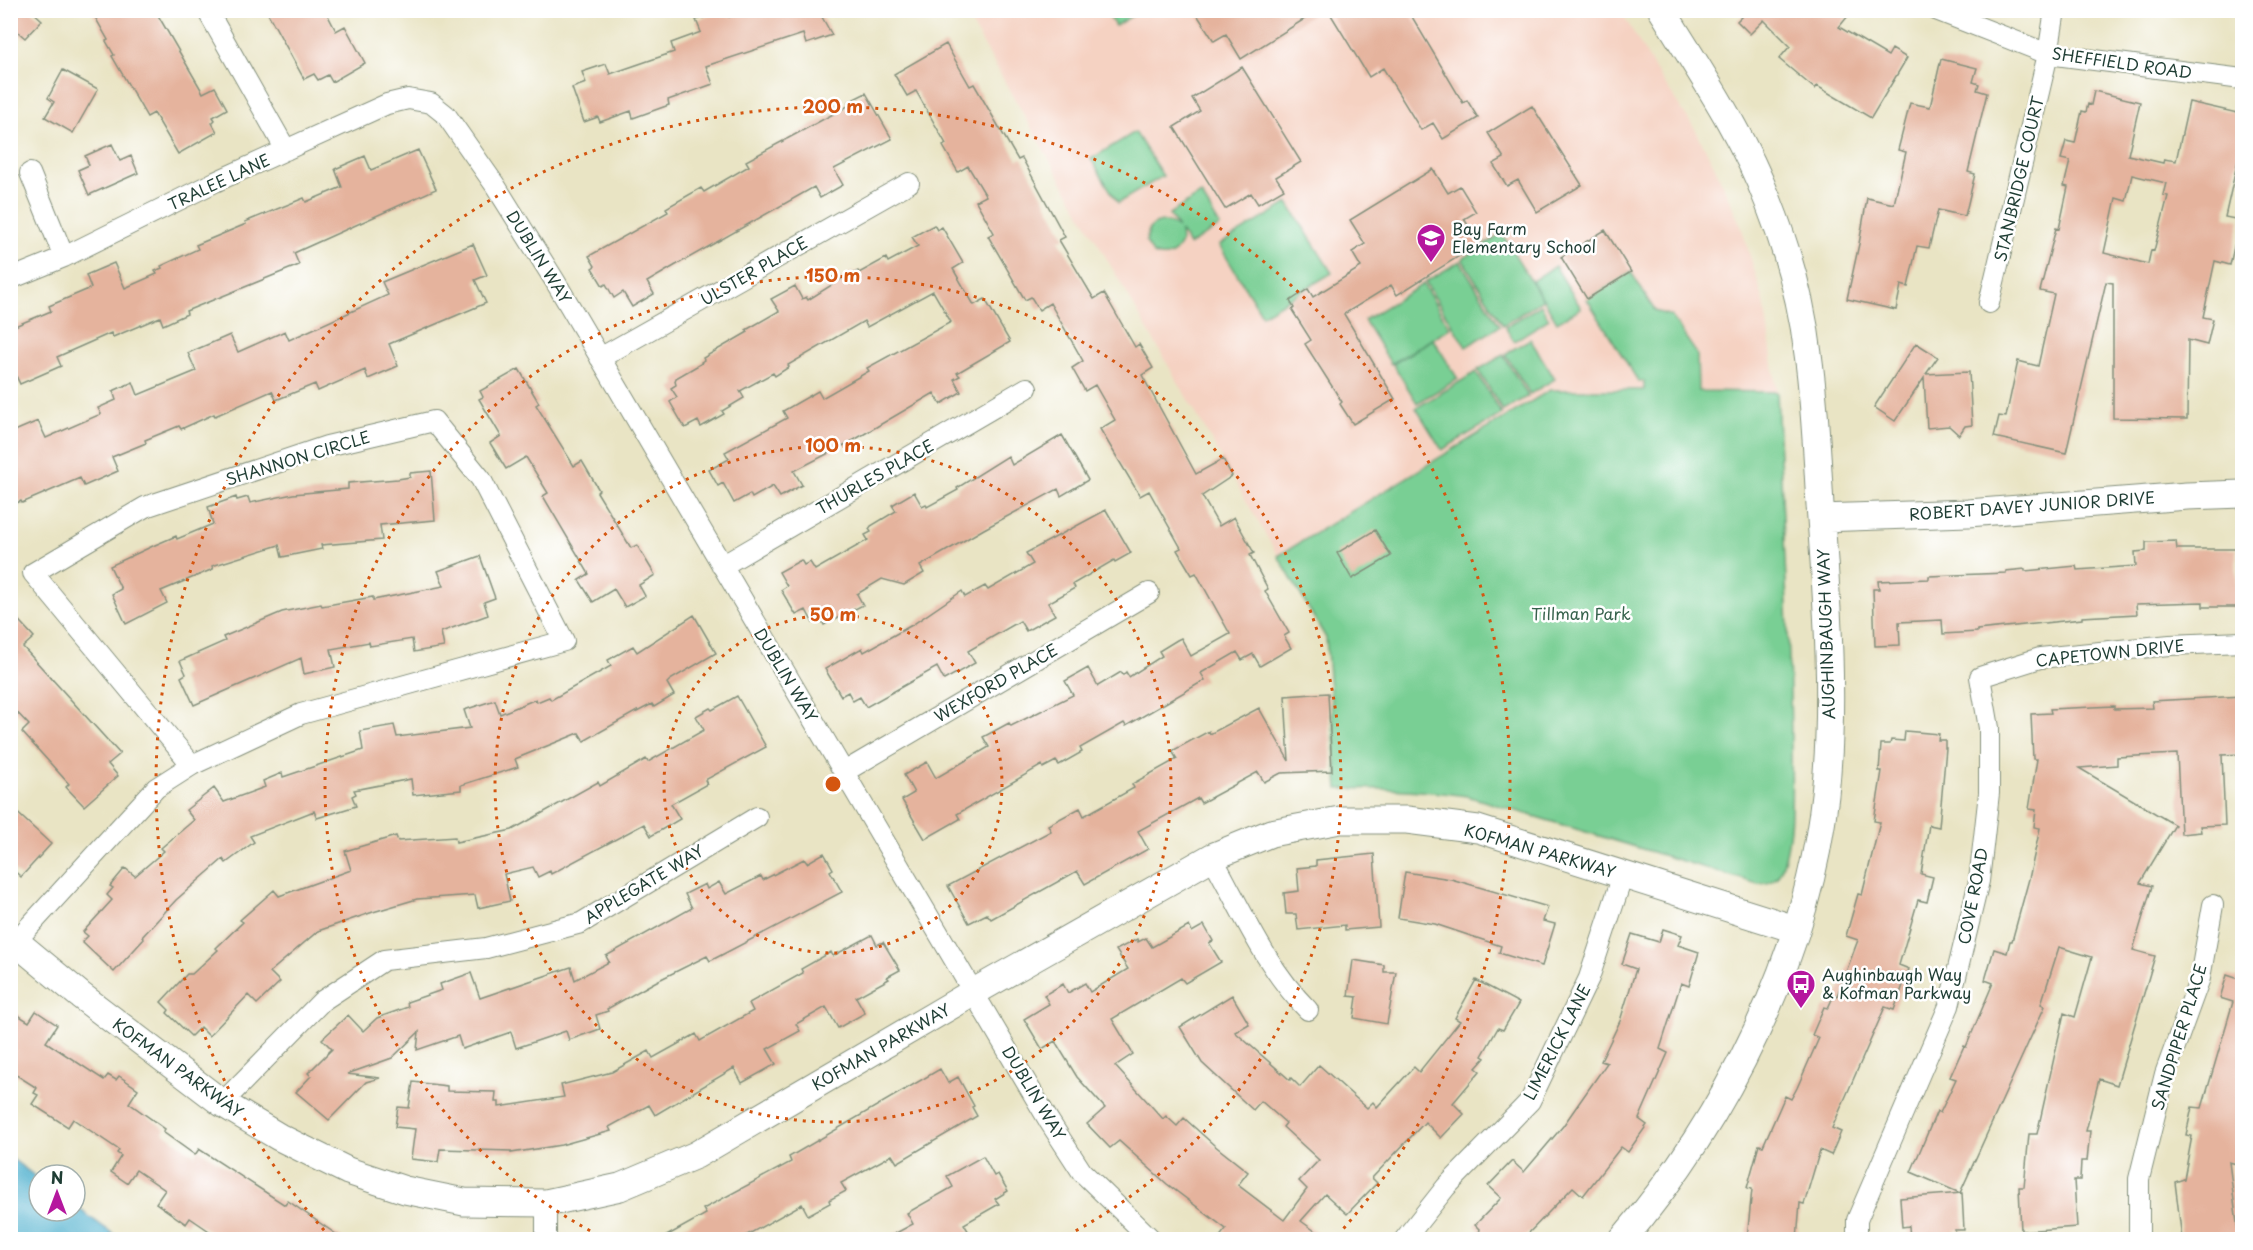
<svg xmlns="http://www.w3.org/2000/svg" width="2253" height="1250" font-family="'Playpen Sans',sans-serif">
<rect width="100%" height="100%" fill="#fff"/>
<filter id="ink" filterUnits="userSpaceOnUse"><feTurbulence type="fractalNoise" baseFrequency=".0167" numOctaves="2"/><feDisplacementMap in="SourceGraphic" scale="12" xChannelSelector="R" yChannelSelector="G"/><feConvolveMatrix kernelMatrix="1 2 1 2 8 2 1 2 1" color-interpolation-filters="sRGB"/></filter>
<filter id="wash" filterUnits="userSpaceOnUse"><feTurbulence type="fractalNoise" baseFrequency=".008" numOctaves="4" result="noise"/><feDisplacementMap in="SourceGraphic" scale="24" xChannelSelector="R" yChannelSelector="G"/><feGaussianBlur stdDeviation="1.35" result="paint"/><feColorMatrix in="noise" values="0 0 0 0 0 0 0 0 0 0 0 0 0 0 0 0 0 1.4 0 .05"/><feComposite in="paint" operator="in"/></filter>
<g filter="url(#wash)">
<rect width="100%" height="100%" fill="#e9e4c4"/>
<path fill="#f5d2c2" d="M964,11H1621L1656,71L1695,129L1714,165L1741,226L1764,302L1777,392L1550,390L1278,556Z"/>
<path fill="#79cf94" stroke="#4c8664" stroke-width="1.5" d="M1106,11H1140L1115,26Z
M1135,132L1163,176L1118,203L1091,159Z
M1201,194L1220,226L1189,245L1180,231L1181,243C1175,256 1166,259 1153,254L1146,242L1149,229C1158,220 1168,220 1178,228L1169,214Z
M1288,203L1332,273L1262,315L1219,245Z
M1502,234L1543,300L1503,325L1462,259Z
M1460,261L1500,326L1466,347L1425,282Z
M1555,266L1581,308L1557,322L1532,281Z
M1631,272L1655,311L1671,316L1697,354L1698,391L1777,392C1782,510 1790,627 1791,745C1791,781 1795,839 1780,872C1776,881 1767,884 1758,884L1467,796C1424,790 1382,787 1338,789L1326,638L1278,556L1550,390H1644V381H1638L1587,299Z
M1423,284L1450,328L1391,364L1364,320Z
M1541,305L1549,319L1514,341L1505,327Z
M1433,339L1458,379L1417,403L1393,364Z
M1530,339L1555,379L1530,394L1505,354Z
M1503,355L1528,396L1503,411L1478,370Z
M1476,372L1502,414L1442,450L1416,408Z"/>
<path fill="#50b0ce" stroke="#387681" stroke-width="1.5" d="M11,1158L39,1179V1211H75V1206L120,1239H11Z"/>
<g id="blocks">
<path fill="#e5b39d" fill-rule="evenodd" d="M10,10H31L42,20L25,38L10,25Z
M91,10H155L203,93L215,87L227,109L213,117L215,120L212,123L217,132L178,154L154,113L147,117L112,56L114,55L106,41L108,40Z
M266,10H325L336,31L345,26L365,63L332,82L328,75L318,80L314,74L304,79Z
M748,10H818L832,35L806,44L803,34L706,66L713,84L668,100L669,105L633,118L631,111L600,122L598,117L584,122L572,88L586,83L582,72L606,64L610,74L674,52L671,43L701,32L696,20L721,12L722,16L728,14L729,17Z
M1194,10H1319L1241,59L1226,34L1214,41Z
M1328,10H1408L1463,103L1467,100L1478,118L1443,139L1433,123L1421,130L1383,68L1369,77Z
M1748,10H1853L1839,27L1888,56L1892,49L1907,58L1871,118L1817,86L1815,89L1779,59L1790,46L1764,20L1750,34L1737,21Z
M946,44L970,86L974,84L1018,160L1022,158L1065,237L1059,240L1094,299L1104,293L1135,347L1139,344L1153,368L1142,375L1196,474L1223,459L1232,476L1202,496L1219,526L1234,517L1254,553L1250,555L1268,589L1265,591L1289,633L1284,636L1291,648L1260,666L1253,654L1242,660L1237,652L1201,673L1205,680L1126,726L1124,723L1080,748L1082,752L1059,765L1056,761L1043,768L1042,765L957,814L960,819L925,839L902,800L914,793L904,775L927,762L936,778L989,747L983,737L1009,723L1011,726L1073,695L1065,681L1088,668L1098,686L1121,672L1123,675L1126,672L1129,677L1162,656L1159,651L1177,640L1181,638L1191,656L1230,634L1196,573L1192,575L1177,550L1181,548L1149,491L1140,496L1100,429L1115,420L1095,385L1085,391L1072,368L1083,361L1050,303L1039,310L1031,297L1025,300L988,236L994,233L976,201L986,196L968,166L958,172L943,146L946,144L916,91L907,96L894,74Z
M1941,59L1977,68L1973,82L1979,84L1977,90L1987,93L1968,172L1975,174L1965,216L1938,210L1929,248L1917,246L1908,287L1901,285L1896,310L1847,299L1859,244L1867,198L1894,204L1906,152L1898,150L1910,103L1930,107Z
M1242,67L1301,162L1276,177L1284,189L1258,204L1251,193L1225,209L1174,127L1200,111L1192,98Z
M63,70L98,89L73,133L45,117L54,102L48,98Z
M2094,91L2140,102L2128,155L2163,163L2164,159L2176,161L2189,102L2242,114V142L2225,217L2240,220L2230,265L2215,261L2203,317L2213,319L2207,345L2188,340L2187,419L2113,418V283L2106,282L2066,453L1994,437L1999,416L2006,417L2018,361L2038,366L2054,294L2040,291L2056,228L2059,229L2068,187L2064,186L2070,161L2061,159L2066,141L2075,143L2082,111L2086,112L2088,104L2091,105ZM2132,175L2166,183L2163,195L2168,196L2154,251L2151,250L2148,264L2104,253L2116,198L2126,201Z
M866,93L892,139L834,169L843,185L820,198L814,187L676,265L647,282L654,294L632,307L623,292L614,298L606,284L603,286L592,268L595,266L589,256L668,212L666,208L701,188L704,192L749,166L746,161L850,105L848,102Z
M1532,106L1582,185L1537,212L1518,180L1507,186L1493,164L1504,158L1488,133Z
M112,144L120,161L131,156L138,173L89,195L78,170L89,165L85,156Z
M418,150L436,189L294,253L299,265L186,311L187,314L163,325L160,317L113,337L111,333L57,357L61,366L20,384L10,363V328L51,311L49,306L91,288L86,275L114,263L125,288L157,274L155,271L162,268L161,266L198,249L196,245L246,224L245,222L304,198L306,202L342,187L335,169L365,156L371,170Z
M1433,169L1448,193L1460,186L1476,212L1464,219L1480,243L1397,295L1391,285L1344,314L1395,399L1353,424L1340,404L1342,402L1305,344L1311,340L1292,310L1294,308L1290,301L1308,289L1313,297L1361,267L1352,252L1365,244L1350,220Z
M934,225L937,230L942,227L963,263L953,269L974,305L985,299L1010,342L957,373L960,376L954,379L961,392L941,404L934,393L854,440L794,471L802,485L780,497L773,486L752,498L750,494L734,503L723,483L718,486L709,470L729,459L725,452L787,418L783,411L818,391L822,398L869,371L867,368L951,322L933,291L867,327L864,321L788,365L789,367L775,376L773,373L740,391L744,398L722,411L724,414L701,427L698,421L685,428L670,402L677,397L671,388L676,385L675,381L676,378L702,363L701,362L704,360L703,358L748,332L746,330L779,311L771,299L795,286L802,299L806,297L808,300L852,272L853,274L858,271L859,273L886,258L888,262L918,246L912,237Z
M1605,230L1631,272L1587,299L1561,257Z
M473,244L487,275L475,280L486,303L389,344L398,366L368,379L365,370L318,391L315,384L276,400L272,391L215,416L214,414L181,429L179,426L145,440L146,443L112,457L118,471L84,486L80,478L22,503L21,501L10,506V433L38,421L46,438L101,414L98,408L116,400L113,391L133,382L138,395L196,371L188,353L230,335L238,352L285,331L289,340L388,295L382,282Z
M1916,343L1938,357L1926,374L1969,372L1972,425L1965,426L1959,435L1949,426L1927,428L1924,378L1895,421L1874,407Z
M519,369L539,403L536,405L574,466L582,461L599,490L597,492L631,548L637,545L655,575L639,585L645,596L625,607L614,589L593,602L579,580L589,574L543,496L548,493L526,457L506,469L490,443L501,436L479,399L483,397L480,391Z
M1062,435L1088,480L1061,496L1058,489L984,529L920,566L924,573L904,585L882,579L857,594L863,605L824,625L821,619L813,623L806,610L796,615L781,590L787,586L779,572L801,560L804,565L810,562L815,570L868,540L865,535L871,532L869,529L871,526L896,511L892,505L914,492L922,506L926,504L927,507L958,490L957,488L1008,456L1012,465Z
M431,471L435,520L380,525L382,540L321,545L322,549L282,557L279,545L212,566L213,569L161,591L167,603L126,624L112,594L121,589L110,566L155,545L176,536L177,539L213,524L208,507L236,497L237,500L248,497L250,503L293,494L348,489V483L398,479L410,477V473Z
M1106,510L1131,553L1115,562L1114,560L1073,584L1075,588L1048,603L1055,615L1026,631L1020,621L968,651L975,663L944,680L937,667L866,707L860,697L853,701L848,692L841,696L825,669L862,648L864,652L912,625L962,591L965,597L985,586L988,590L1033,564L1026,553Z
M1375,530L1391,556L1352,579L1337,553Z
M2176,541L2177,549H2236L2237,607H2203V602L2136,604L2137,614L2082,617V619L1977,630V632L1943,634L1942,620L1899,622L1900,645L1875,646L1873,589H1879L1878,581L1929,579V576L2006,573V571L2025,569V571L2076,566L2077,570L2136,566L2135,552L2146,551V542Z
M480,556L495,598L484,602L488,615L441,632L444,647L414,652L412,639L370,646L369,642L331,649L335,667L304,674L301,658L194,705L181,677L186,674L180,661L225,641L223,637L282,612L321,604L322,606L373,597V600L444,586L438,571Z
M10,611L34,637L23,647L120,754L108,764L118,776L84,806L66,787L69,784L22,732L29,725L10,705Z
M694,615L716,653L670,680L667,683L674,695L654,707L652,704L637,712V711L584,741L579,733L515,759L518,767L461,785V790L413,795L411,779L354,790L356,794L352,796L356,806L317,818L314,811L250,836L254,842L226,863L223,859L176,900L142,937L144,939L114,972L82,942L88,936L83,932L112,900L107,895L113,888L110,886L125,868L135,876L164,851L161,848L194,820L186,810L214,788L224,802L265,787L263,781L282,773L283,777L363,750L360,731L394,725L397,737L470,728L464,710L495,700L500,714L536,699L537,702L549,697L551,700L611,666L608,660L633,646L637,652Z
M1328,693L1332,771L1281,773L1264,782L1258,772L1201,803L1198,798L1138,831L1148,849L1085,884L1077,871L991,919L987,914L969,923L948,886L1051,831L1048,825L1080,808L1084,816L1134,788L1132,784L1177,759L1172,751L1209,731L1210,734L1259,708L1289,761L1285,696Z
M737,696L766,747L705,780L707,784L671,804L680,819L651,836L644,824L551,874L550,871L538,877L533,867L504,874L510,901L478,908L475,895L417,899L373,912L318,931L270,972L280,982L257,1004L248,995L209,1036L200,1027L191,1036L167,1013L169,1010L161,1002L187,974H192L218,950L216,948L243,922L240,920L274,890L279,896L351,870L345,851L396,836L398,841L455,837L456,842L512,830L598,782L600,786L646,759L648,762L704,730L696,716L710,708L712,710Z
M2242,696V754L2222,755L2225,825L2200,826L2201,832L2181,834L2177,754L2117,757V765L2079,768L2175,825L2140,883L2152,886L2133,950L2155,956L2117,1085L2099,1079L2086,1131H2090L2087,1161H2081L2080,1180H2074L2077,1227L2021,1231L2019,1187H2024L2029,1134H2037L2064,1013L2075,1017L2092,957L2059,947L2041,1004L2045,1006L1960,1193L1911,1172L1937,1111L1940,1113L1956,1079L1950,1077L1964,1046L1966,1047L1993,983L1985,980L1994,949L2007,953L2010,941H2012L2029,879L2040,828L2034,827L2036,810L2029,809L2037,759H2033L2031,714L2051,713L2050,709L2114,706V709L2153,708L2152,701Z
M1905,731L1939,734L1938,740H1945V748H1946L1939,827L1929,825L1921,874L1933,877L1927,902L1918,900L1899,965L1909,969L1894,1010L1885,1007L1832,1128L1841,1132L1831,1155L1820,1150L1804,1204L1800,1203L1797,1239H1747L1752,1189L1747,1188L1759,1145L1763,1146L1785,1096L1791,1099L1797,1088L1819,1038L1812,1035L1824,1007L1828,1008L1834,995L1837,996L1858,940L1846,936L1858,894L1862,895L1880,822L1874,821L1882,771H1879L1881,744H1890L1891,740L1904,741Z
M10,806L51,844L21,877L10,867Z
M824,853L833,869L830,871L842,892L710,961L707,956L655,982L607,1009L608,1011L596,1015L600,1029L569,1040L566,1031L516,1048L511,1032L462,1049L458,1036L417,1050L419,1032L392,1058L347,1074L380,1078L366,1082L329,1120L296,1092L311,1076L308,1073L332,1049L322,1039L348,1015L363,1031L377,1018L408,1007L407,1002L442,990L440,984L471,973L480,998L571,967L575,980L609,962L606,956L692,908L685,894L705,884L707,889L719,882L726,894L761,876L763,880L804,859L807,863Z
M1374,854L1379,927L1345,930V925L1298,930L1296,914H1286L1284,893L1299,891L1297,868L1316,866V860Z
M1405,872L1451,879L1548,907L1543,921L1555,924L1542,966L1499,953L1501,946L1435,924L1398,918Z
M1204,925L1213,941L1209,943L1221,962L1185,983L1181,978L1112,1019L1133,1054L1115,1066L1163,1119L1166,1116L1177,1126L1184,1118L1214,1145L1248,1172L1238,1185L1284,1220L1307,1189L1299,1181L1319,1160L1283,1127L1286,1123L1261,1101L1253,1110L1202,1063L1180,1027L1232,995L1249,1024L1235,1032L1290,1080L1291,1078L1300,1087L1319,1065L1367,1108L1373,1102L1377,1107L1414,1067L1419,1072L1460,1021L1455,1018L1476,980L1519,1003L1503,1030L1498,1028L1482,1056L1485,1058L1476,1068L1480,1071L1453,1103L1464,1114L1441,1138L1425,1122L1372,1178L1377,1183L1347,1214L1325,1194L1301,1221L1326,1239H1218L1226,1229L1167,1184L1119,1141L1110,1148L1087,1124L1105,1108L1077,1077L1055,1041L1042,1049L1024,1019L1049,1004L1044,995L1063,984L1068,993L1085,983L1090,992L1128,969L1116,950L1137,939L1138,942L1146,938L1152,947L1189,926L1192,932Z
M1663,929L1682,935L1678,945L1699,952L1689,986L1681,983L1660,1049L1668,1053L1639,1119L1647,1125L1628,1152L1621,1147L1583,1196L1573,1187L1523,1239H1471L1480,1230L1475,1225L1501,1198L1488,1186L1512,1161L1524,1172L1563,1126L1607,1063L1601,1061L1620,1021L1636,969L1622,964L1632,934L1659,942Z
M872,935L877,945L883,942L900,970L887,977L889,979L856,997L865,1013L838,1028L826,1007L796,1024L800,1031L767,1049L776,1064L742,1083L734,1068L655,1115L649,1105L609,1127L611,1131L561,1145L511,1153V1151L440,1149L438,1162L411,1159L415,1129L395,1127L398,1107L409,1108L413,1082L447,1086V1091L496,1092L495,1102H499V1107L564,1097L561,1085L612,1072L649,1051L653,1058L696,1034L700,1041L753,1011L749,1003L803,973L801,969L831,952L833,956Z
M1353,960L1384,965V972H1396L1387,1024L1354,1018L1357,997L1348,996Z
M2227,975L2242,980V1155L2239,1154L2237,1164L2229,1162L2239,1239H2182L2175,1182L2184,1179L2192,1136L2186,1135L2192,1107L2202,1108L2233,1002L2220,998Z
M10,1010L29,1022L36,1011L57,1025L46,1042L104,1080L108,1075L116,1080L119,1076L138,1089L129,1103L165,1129L163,1132L195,1155L199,1149L285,1205L288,1201L343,1239H221L190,1218L186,1224L156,1203L165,1190L136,1170L127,1183L111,1172L121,1156L117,1153L119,1150L73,1119L68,1127L32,1104L38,1095L34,1093L37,1088L10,1071Z
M940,1069L948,1083L958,1077L974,1106L972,1107L977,1116L897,1163L892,1155L841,1183L846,1191L829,1200L830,1203L808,1215L802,1204L740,1239H661L706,1214L703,1209L791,1162L789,1157Z
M983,1156L994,1176L998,1174L1008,1191L995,1199L999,1204L964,1224L973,1239H885L913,1224L907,1213L953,1187L947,1176Z
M1962,1193L1964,1230H1955L1956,1239H1910L1909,1226L1902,1227L1900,1198Z"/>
</g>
</g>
<g filter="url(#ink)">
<use href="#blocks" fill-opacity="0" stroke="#84907c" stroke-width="1.5"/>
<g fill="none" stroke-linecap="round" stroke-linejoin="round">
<g stroke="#84907c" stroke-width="22">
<path id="street" d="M207,10L286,150
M1936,10L2048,54L2242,79
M30,173L64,257
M10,279L64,257L215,182L387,104L408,99L431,103L446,115L495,185L555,281L1049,1121L1082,1172L1152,1240
M1989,303L2048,54L2055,10
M600,358L909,183
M434,421L481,479L564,641L301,714L192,765L33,573L145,507L327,446Z
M722,566L1027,388
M844,772L1149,593
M1212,857C1241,909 1266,968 1308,1010
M15,942L156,788L192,765
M222,1103L322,1001L384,960L486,948L581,923L757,817
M546,1203V1240
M1404,1240L1446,1187L1530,1101L1589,978L1623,875
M1857,1240V1220L1949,1006L1979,881L1989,793V728L1980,677L2040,658L2170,645L2242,642
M2139,1240V1179L2165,1074L2200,978L2213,905"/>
</g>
<g stroke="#84907c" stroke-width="29">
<path id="secondary" d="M1821,518L1968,513L2187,496L2242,494
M10,937L80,995L222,1103L279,1137L348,1171L405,1190L464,1202L546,1203L620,1187L696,1155L974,992L1212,857L1271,833L1340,820H1407L1478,829L1795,929
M1622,1240C1726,1118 1808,955 1825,795C1835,700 1827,600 1820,505C1817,455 1815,404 1808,354C1802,302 1787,249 1768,201C1742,133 1700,72 1662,10"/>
</g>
<use href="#street" stroke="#fff" stroke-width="20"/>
<use href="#secondary" stroke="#fff" stroke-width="27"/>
</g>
</g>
<g fill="none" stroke="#d45610" stroke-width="3" stroke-dasharray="3 6">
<circle cx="833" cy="784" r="169"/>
<circle cx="833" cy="784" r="338"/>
<path d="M606 1239A508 508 0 1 1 1060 1239"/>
<path d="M330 1237A677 677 0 1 1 1336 1237"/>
</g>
<defs>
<g id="school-pin" transform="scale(1.5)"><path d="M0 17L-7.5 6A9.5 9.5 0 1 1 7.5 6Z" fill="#b5179e" stroke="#fff"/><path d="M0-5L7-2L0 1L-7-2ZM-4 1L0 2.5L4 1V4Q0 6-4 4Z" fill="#fff"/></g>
<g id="bus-pin" transform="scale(1.5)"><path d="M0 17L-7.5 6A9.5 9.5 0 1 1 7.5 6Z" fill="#b5179e" stroke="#fff"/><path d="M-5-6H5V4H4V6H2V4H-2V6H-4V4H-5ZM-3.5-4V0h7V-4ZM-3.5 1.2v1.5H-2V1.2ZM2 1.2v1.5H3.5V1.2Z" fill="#fff"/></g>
</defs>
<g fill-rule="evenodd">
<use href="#school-pin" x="1431" y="238"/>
<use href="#bus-pin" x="1801" y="984"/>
</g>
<g text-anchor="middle" stroke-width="5" stroke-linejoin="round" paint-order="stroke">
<g font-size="16" fill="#1f3d34" stroke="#fff">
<text transform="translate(2122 63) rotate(8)" y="6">SHEFFIELD ROAD</text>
<text transform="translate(2019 179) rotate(-77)" y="6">STANBRIDGE COURT</text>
<text transform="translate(219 182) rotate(-25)" y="6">TRALEE LANE</text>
<text transform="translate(539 257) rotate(58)" y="6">DUBLIN WAY</text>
<text transform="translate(754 271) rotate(-30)" y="6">ULSTER PLACE</text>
<text transform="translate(298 458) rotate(-17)" y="6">SHANNON CIRCLE</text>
<text transform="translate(875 477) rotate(-30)" y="6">THURLES PLACE</text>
<text transform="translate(2032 506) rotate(-4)" y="6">ROBERT DAVEY JUNIOR DRIVE</text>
<text transform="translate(1826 634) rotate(-92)" y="6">AUGHINBAUGH WAY</text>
<text transform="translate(2110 653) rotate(-6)" y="6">CAPETOWN DRIVE</text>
<text transform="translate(786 675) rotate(59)" y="6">DUBLIN WAY</text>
<text transform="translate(996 683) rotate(-30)" y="6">WEXFORD PLACE</text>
<text transform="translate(1540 851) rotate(16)" y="6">KOFMAN PARKWAY</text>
<text transform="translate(644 884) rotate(-31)" y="6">APPLEGATE WAY</text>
<text transform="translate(1973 896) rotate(-79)" y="6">COVE ROAD</text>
<text transform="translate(2179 1037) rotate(-73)" y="6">SANDPIPER PLACE</text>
<text transform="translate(1557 1042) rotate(-63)" y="6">LIMERICK LANE</text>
<text transform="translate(881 1047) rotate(-30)" y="6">KOFMAN PARKWAY</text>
<text transform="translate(178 1068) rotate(36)" y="6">KOFMAN PARKWAY</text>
<text transform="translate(1034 1093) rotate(59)" y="6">DUBLIN WAY</text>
</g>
<g font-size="16" fill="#1f3d34" stroke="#fff" text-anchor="start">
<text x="1452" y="235">Bay Farm<tspan x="1452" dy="18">Elementary School</tspan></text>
<text x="1822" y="981">Aughinbaugh Way<tspan x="1822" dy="18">&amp; Kofman Parkway</tspan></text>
</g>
<g font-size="16" fill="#36624c" stroke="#fff">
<text x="1581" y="620">Tillman Park</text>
</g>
</g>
<circle cx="833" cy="784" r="9" fill="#d45610" stroke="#fff" stroke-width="3"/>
<g font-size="18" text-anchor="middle" font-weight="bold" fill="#d45610" stroke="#fff" stroke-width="5" stroke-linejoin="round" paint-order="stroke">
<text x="833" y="113">200 m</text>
<text x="833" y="282">150 m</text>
<text x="833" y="452">100 m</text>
<text x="833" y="621">50 m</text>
</g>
<rect width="2253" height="1250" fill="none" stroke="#fff" stroke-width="36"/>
<g transform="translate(57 1193)"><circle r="28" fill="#ffffff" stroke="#a5b1ae" stroke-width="1.5"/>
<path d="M0-4.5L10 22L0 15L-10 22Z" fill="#b5179e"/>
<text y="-9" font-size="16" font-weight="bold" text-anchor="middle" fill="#1f3d34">N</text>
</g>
</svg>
